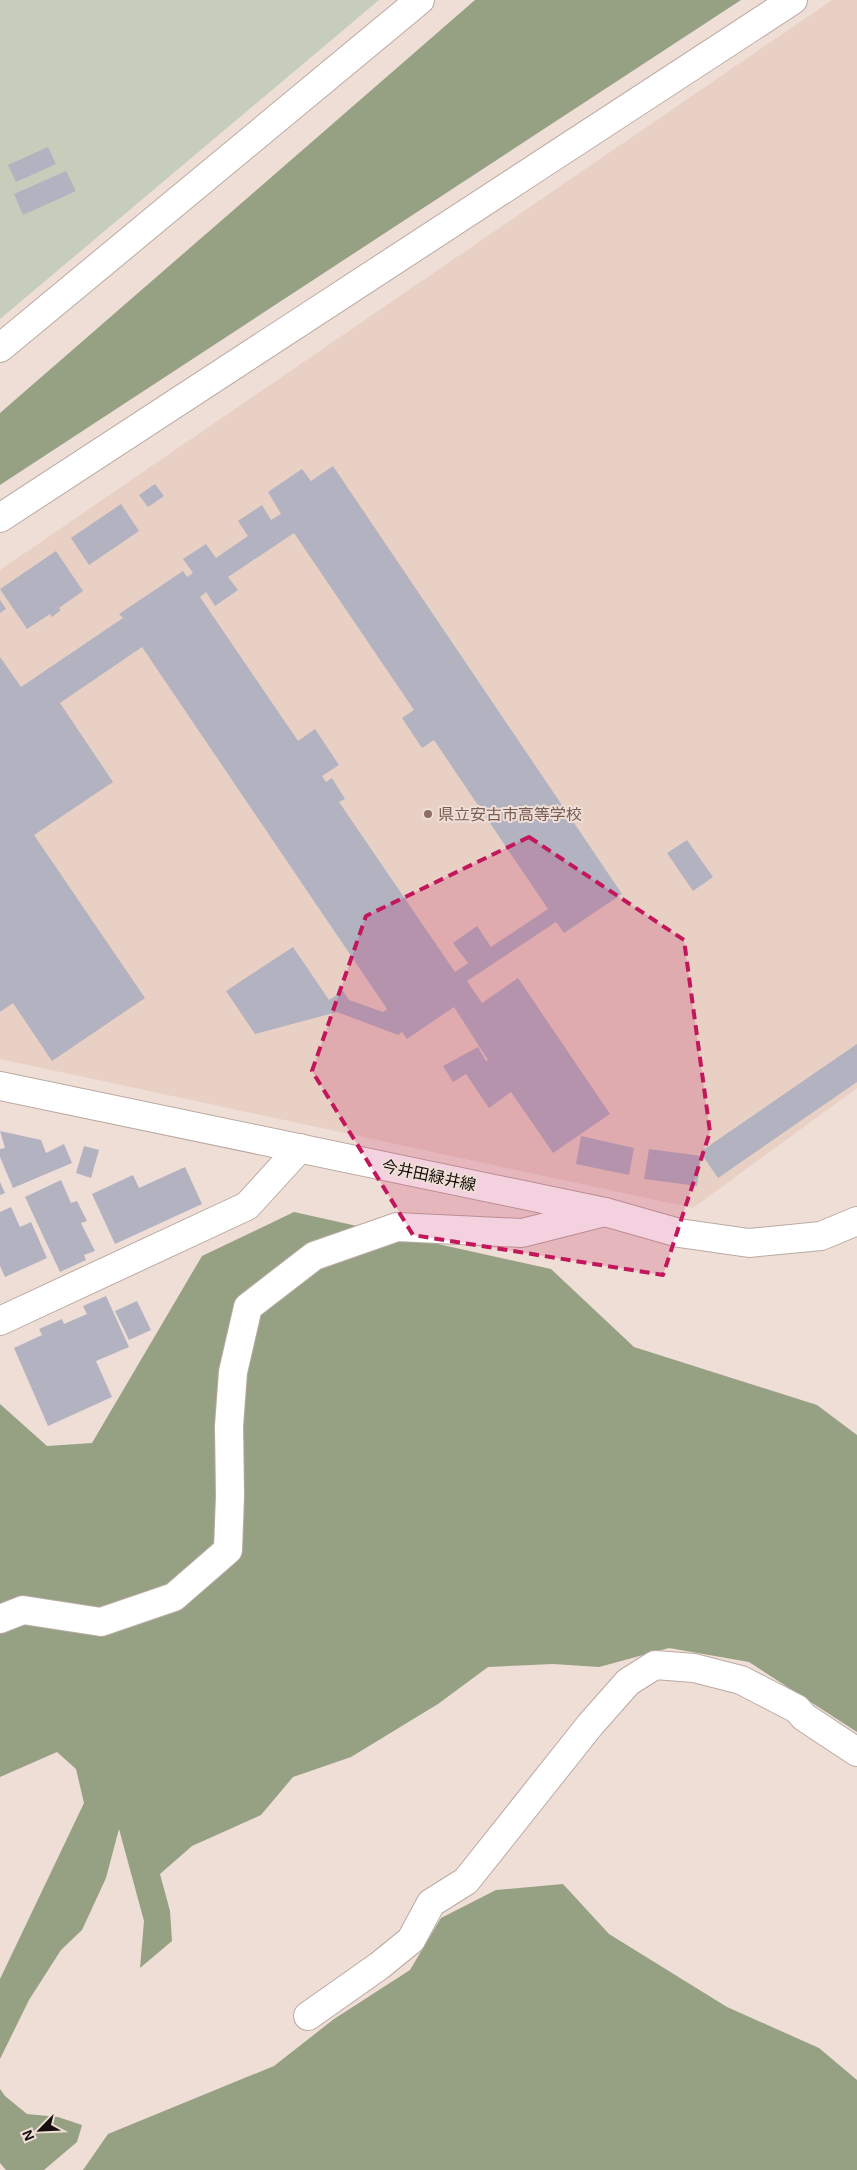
<svg xmlns="http://www.w3.org/2000/svg" width="857" height="2170" font-family="Helvetica,'Noto Sans JP',sans-serif">
<rect width="100%" height="100%" fill="#efded6"/>
<path fill="#e8d0c5" d="M832,0H857V1088L693,1208L0,1059V570Z"/>
<path fill="#c6cdba" d="M0,0H379L0,319Z"/>
<path fill="#96a184" d="M475,0H741L0,485V413Z
M294,1212L551,1269L634,1347L817,1405L857,1435V1732L749,1662L669,1648L599,1667L553,1664L488,1667L438,1704L351,1757L293,1777L261,1815L192,1846L160,1874L170,1911L172,1941L140,1968L144,1921L119,1829L106,1878L82,1930L61,1950L29,2000L0,2059V1979L84,1803L76,1769L57,1752L0,1777V1404L47,1446L92,1443L202,1256Z
M563,1884L609,1934L727,2007L819,2048L857,2080V2170H83L108,2134L274,2066L334,2019L410,1970L441,1918L496,1890Z
M0,2089L5,2096L27,2114L58,2117L82,2125L77,2142L44,2170H6L0,2163Z"/>
<path fill="#b2b2c1" fill-rule="evenodd" d="M48,147L56,164L16,182L8,165Z
M66,171L76,191L23,215L14,194Z
M333,466L622,894L564,933L556,922L467,981L482,1003L518,978L610,1114L553,1153L511,1092L489,1108L466,1074L453,1082L443,1066L478,1047L486,1061L488,1060L454,1007L407,1039L402,1032L398,1035L337,1012L255,1034L226,991L293,947L329,1000L343,991L349,1000L383,1012L387,1009L142,647L60,703L113,782L34,835L145,998L52,1061L13,1003L0,1012V657L21,687L123,618L119,614L183,571L187,577L193,573L183,559L206,544L216,558L248,536L238,521L262,505L271,520L281,514L268,492L302,469L311,481ZM294,533L414,710L402,718L422,748L434,740L548,909L491,947L477,926L453,943L468,963L455,972L339,802L345,799L332,778L326,782L322,776L339,765L315,729L298,741L200,597L206,592L215,606L238,590L228,577Z
M155,484L164,496L148,507L139,495Z
M121,504L139,531L89,565L71,538Z
M56,551L83,591L59,608L61,610L52,617L50,614L27,629L0,589Z
M0,600L6,609L0,613Z
M687,840L713,877L693,891L667,853Z
M857,1044V1082L718,1178L700,1152Z
M0,1131L41,1140L46,1153L64,1144L72,1163L13,1188L0,1157V1149L5,1148Z
M581,1136L634,1148L629,1175L576,1164Z
M84,1146L99,1150L91,1178L76,1173Z
M649,1149L701,1156L697,1186L644,1179Z
M185,1167L202,1204L115,1244L92,1194L133,1175L139,1188Z
M61,1180L71,1203L77,1201L87,1221L81,1223L95,1251L84,1255L86,1260L60,1272L25,1197Z
M0,1182L5,1193L0,1195Z
M11,1207L20,1227L31,1222L47,1258L5,1277L0,1266V1212Z
M106,1296L129,1347L96,1361L112,1397L48,1426L14,1348L42,1335L39,1329L62,1319L64,1324L87,1314L83,1306Z
M137,1301L151,1330L129,1340L115,1311Z"/>
<g fill="none" stroke-linecap="round" stroke-linejoin="round">
<g stroke="#baaaa2" stroke-width="30">
<path id="minor" d="M0,348L420,0
M0,518L793,0
M0,1321L247,1206L300,1148
M0,1619L23,1610L101,1622L174,1597L228,1550L230,1496L229,1426L233,1372L248,1307L314,1256L397,1227L522,1233L605,1212
M308,2016L379,1966L411,1940L431,1903L466,1881L590,1725L628,1682L655,1665L694,1668L741,1680L797,1709L804,1717L857,1752"/>
</g>
<g stroke="#baaaa2" stroke-width="30">
<path id="secondary" d="M0,1086L605,1212L679,1233L749,1243L821,1236L857,1221"/>
</g>
<use href="#minor" stroke="#fff" stroke-width="28"/>
<use href="#secondary" stroke="#fff" stroke-width="28"/>
</g>
<path fill="#c2185b" fill-opacity="0.2" stroke="#c2185b" stroke-width="4" stroke-dasharray="10 6" stroke-linejoin="round" d="M529,837L684,940L710,1132L663,1275L413,1235L312,1071L366,916Z"/>
<circle fill="#8d6e63" stroke="#efded6" stroke-width="2" cx="428" cy="814" r="5"/>
<g text-anchor="middle" stroke-width="4" stroke-linejoin="round" paint-order="stroke">
<g font-size="16" fill="#785e54" stroke="#efded6" text-anchor="start">
<text x="438" y="820">県立安古市高等学校</text>
</g>
<g font-size="16" fill="#140e0c" stroke="#efded6">
<text transform="translate(429 1175) rotate(12)" y="6">今井田緑井線</text>
</g>
</g>
<g transform="translate(40 2130) rotate(246)" stroke="#efded6" stroke-width="4" paint-order="stroke">
<path d="M0-4L9 19L0 12L-9 19Z" fill="#140e0c"/>
<text y="-8" font-size="14" font-weight="bold" text-anchor="middle" fill="#140e0c">N</text>
</g>
</svg>
